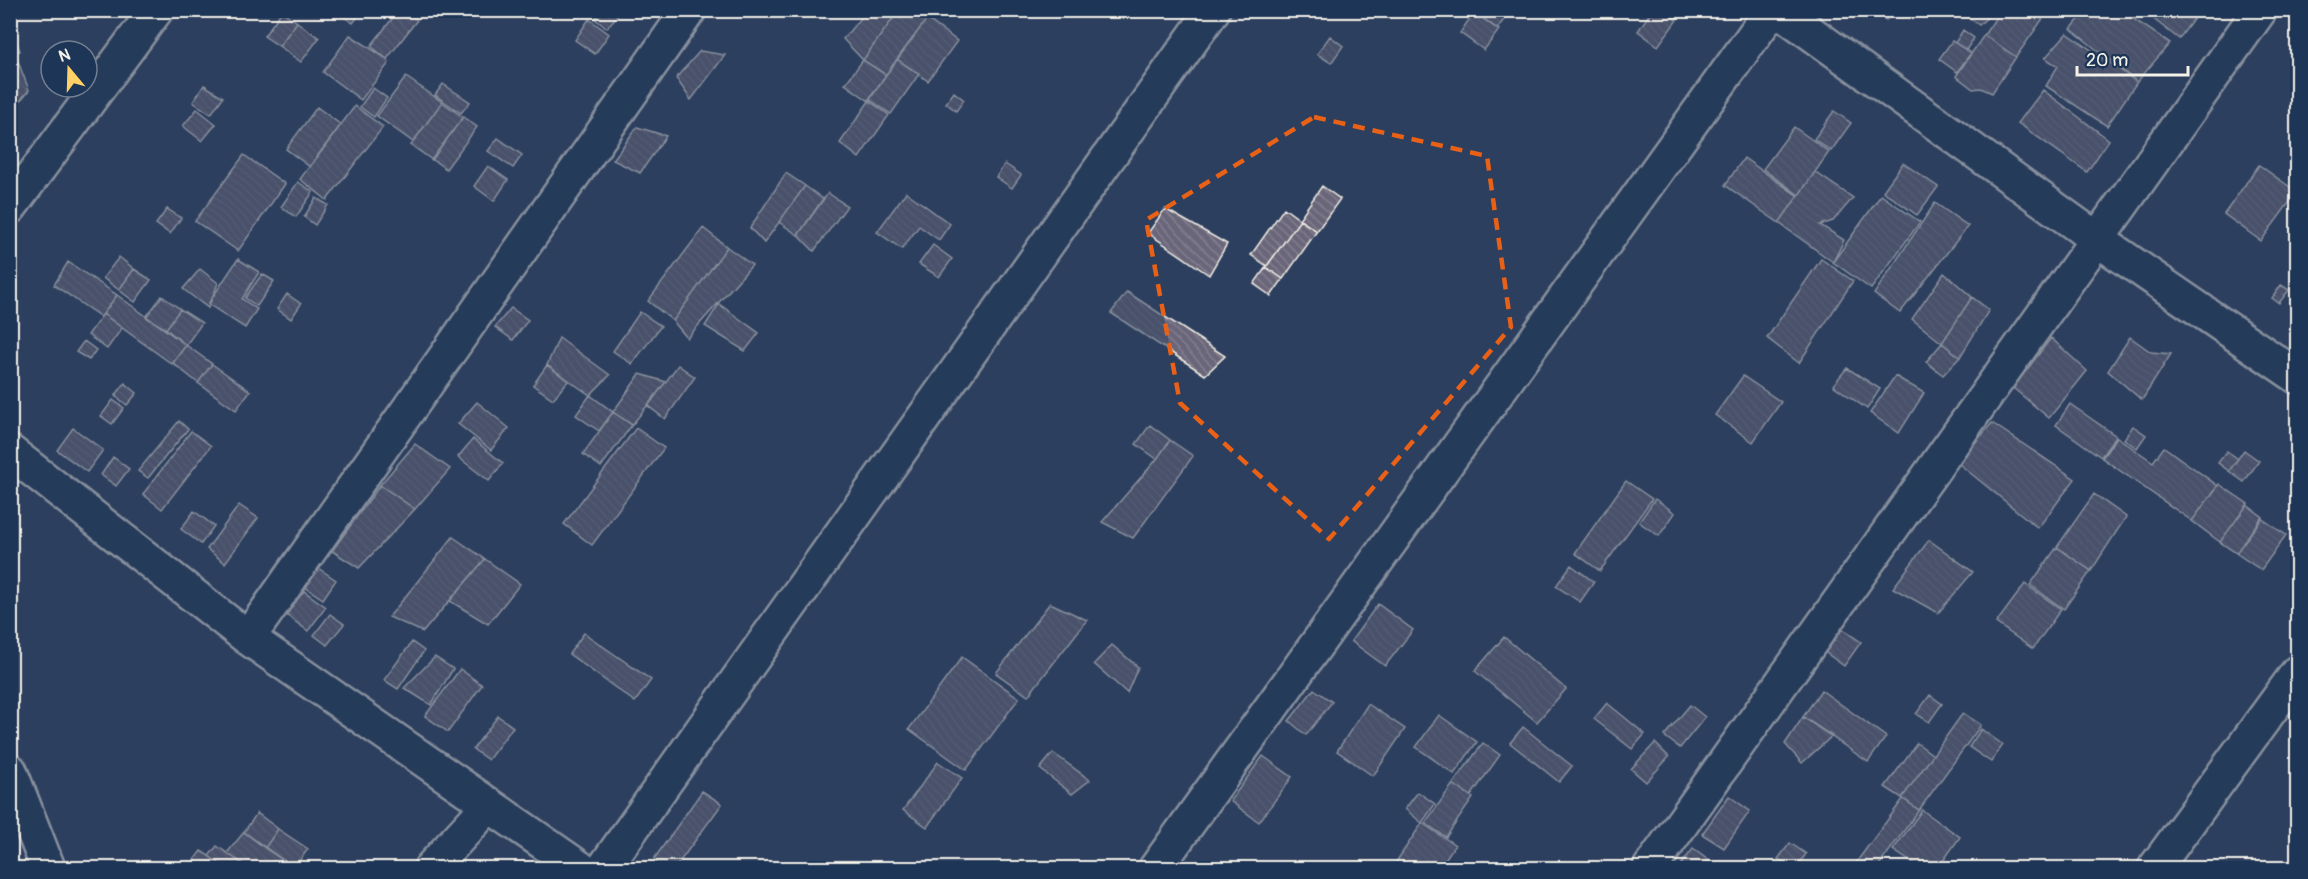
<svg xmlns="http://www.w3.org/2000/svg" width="2308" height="879" font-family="Pangolin,sans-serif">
<defs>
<pattern id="building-back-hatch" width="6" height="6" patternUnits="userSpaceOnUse" patternTransform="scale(1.5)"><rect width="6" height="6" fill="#6b667a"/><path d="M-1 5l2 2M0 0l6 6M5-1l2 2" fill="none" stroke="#817c8d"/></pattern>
</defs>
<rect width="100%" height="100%" fill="#2d3f5e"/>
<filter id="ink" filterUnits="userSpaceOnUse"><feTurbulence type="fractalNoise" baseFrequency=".0167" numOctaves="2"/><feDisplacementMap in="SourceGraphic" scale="12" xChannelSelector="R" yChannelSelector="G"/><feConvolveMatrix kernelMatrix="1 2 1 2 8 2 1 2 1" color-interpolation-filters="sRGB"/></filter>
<g filter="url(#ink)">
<path fill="url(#building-back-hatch)" stroke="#f4f1e8" stroke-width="1.5" d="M334,10H363L353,23Z
M399,10H405L417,20L387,59L371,46Z
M601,10L620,12L607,28L595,19Z
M867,10H899L863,60L843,39Z
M899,10H915L927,19L886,75L863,60Z
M915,10H931L925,18Z
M1475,10H1497L1506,17L1497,29L1474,12Z
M1652,10H1663L1677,20L1658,46L1638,31Z
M1663,10H1681L1675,19Z
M1872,10H1894L1886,20Z
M1959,10H1995L1979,25Z
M2001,10H2034L2044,17L2016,57L1984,35Z
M2087,10H2120L2170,43L2137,82L2071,29Z
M2142,10H2200L2179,39Z
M282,11L297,22L279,46L264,36Z
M1474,12L1499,30L1484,50L1460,33Z
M589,19L609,34L595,54L575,40Z
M927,19L957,41L928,81L897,59Z
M297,22L319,38L301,62L279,46Z
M12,28L20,51L10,54V29Z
M1963,30L1974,38L1966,50L1955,43Z
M2067,33L2137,82L2107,126L2046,86L2058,66L2045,58Z
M350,35L387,59L389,63L361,100L323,72Z
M1984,35L2016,57L1992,93L1981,88L1973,89L1956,76Z
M1330,36L1343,46L1331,63L1317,54Z
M1952,41L1971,53L1957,72L1939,59Z
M700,51L725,55L691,100L676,78Z
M17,59L29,90L15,107L10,95V61Z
M897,59L919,74L891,114L869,99Z
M863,60L886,75L869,101L845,84Z
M406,77L442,102L413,142L377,116Z
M443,84L470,102L461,113L435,95Z
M204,85L223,97L211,114L193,102Z
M373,88L387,98L374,117L360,107Z
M2043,90L2109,140L2087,172L2018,123Z
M954,92L964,100L956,111L946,103Z
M869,101L889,115L859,158L840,143Z
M442,102L463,117L432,160L411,145Z
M355,106L383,127L327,200L300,179Z
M317,107L341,125L310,167L286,149Z
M197,109L216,124L202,141L183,126Z
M1834,111L1851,123L1831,151L1814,139Z
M463,117L477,127L446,169L432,159Z
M637,127L666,136L640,173L613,160Z
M1794,127L1829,152L1799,195L1763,169Z
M498,138L522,155L513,168L488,151Z
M244,155L285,184L238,251L195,221Z
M1744,158L1798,196L1779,223L1725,185Z
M1903,163L1938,187L1917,215L1883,191Z
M1005,164L1021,175L1012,188L996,177Z
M2259,165L2297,192L2261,241L2224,214Z
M488,166L508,180L494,201L474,186Z
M1815,172L1853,198L1833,221L1820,225L1844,240L1833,262L1779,223Z
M786,173L805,186L764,243L750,228Z
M298,182L313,192L296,217L281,207Z
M805,186L823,199L798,235L779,222Z
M1322,186L1340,199L1317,231L1299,219Z
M906,192L950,224L939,240L919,226L902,249L877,232Z
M828,193L847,206L814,251L798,235Z
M1881,195L1920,222L1871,289L1833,262Z
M316,198L328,205L315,225L304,217Z
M1935,203L1968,226L1900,313L1874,294Z
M1284,208L1300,220L1267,266L1251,255Z
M167,209L181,218L170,234L156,224Z
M1165,209L1227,244L1209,275L1148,233Z
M1300,220L1317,231L1283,279L1266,267Z
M703,228L727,247L673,321L648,301Z
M933,245L952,259L939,277L919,264Z
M727,247L752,265L687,338L673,321Z
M119,257L134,269L119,290L103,278Z
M238,259L259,272L242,299L257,309L245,328L208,304Z
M1821,259L1853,281L1799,363L1767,338Z
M68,262L117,295L101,317L54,285Z
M1266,267L1283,279L1271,296L1254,284Z
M134,269L151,280L135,302L119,290Z
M200,269L218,283L208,308L183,289Z
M1944,273L1972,297L1942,343L1912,319Z
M262,274L274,281L257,306L245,298Z
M2281,285L2289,290L2279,303L2272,298Z
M1127,292L1225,356L1205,375L1111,313Z
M287,294L301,304L291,319L277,309Z
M117,295L186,345L172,364L103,314Z
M162,296L180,309L166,329L146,317Z
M1972,297L1989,310L1960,357L1942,343Z
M719,304L759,333L745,351L705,326Z
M511,308L528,320L513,340L495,327Z
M180,309L202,323L186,345L166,329Z
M640,312L661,326L632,364L613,351Z
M103,314L122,328L107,349L88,335Z
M2130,337L2151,352L2171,354L2142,400L2108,371Z
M559,338L610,375L590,395L547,365Z
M2051,338L2087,371L2049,418L2013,388Z
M84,341L96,350L89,360L76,352Z
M1942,343L1960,357L1943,375L1926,362Z
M186,345L212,364L198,383L173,363Z
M212,364L250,391L236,410L198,383Z
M547,365L568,381L553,399L533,385Z
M678,365L695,377L665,419L648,406Z
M1847,368L1880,389L1867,409L1833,385Z
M640,374L666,382L632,425L613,412Z
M1743,376L1781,402L1753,442L1715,415Z
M1895,376L1924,393L1899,433L1870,413Z
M125,383L137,393L127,405L115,396Z
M590,395L613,412L599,431L576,415Z
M113,400L124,408L112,424L101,416Z
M477,402L509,428L491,450L458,424Z
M2070,404L2116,436L2101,457L2056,425Z
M613,412L632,425L601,467L583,454Z
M179,421L188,429L148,478L138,471Z
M1992,423L2075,479L2038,528L1958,463Z
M1150,425L1170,440L1157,459L1136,444Z
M2133,426L2146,435L2137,448L2124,439Z
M73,428L103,450L87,472L57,450Z
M636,428L664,448L592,545L564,524Z
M191,431L211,446L162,509L143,494Z
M2117,437L2153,462L2164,447L2218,486L2192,521L2102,458Z
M473,439L503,463L489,481L458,457Z
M1170,440L1193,456L1133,538L1102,522L1157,459Z
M415,444L450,469L415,509L380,485Z
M2244,450L2259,461L2244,482L2229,471Z
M2227,451L2238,459L2229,471L2218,463Z
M113,457L129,469L116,486L101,475Z
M1626,481L1652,499L1600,571L1575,553Z
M2219,484L2248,504L2220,542L2192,521Z
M380,485L415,509L359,568L332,551Z
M2094,494L2126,517L2091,571L2057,547Z
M1655,499L1675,513L1659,536L1639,522Z
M239,505L258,518L225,563L207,549Z
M2247,505L2263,517L2236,553L2220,542Z
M194,511L214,526L201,544L181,529Z
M2261,518L2286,535L2261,570L2236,553Z
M453,537L485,559L423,632L389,617Z
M1929,540L1973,572L1938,613L1893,588Z
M2057,547L2091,571L2064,609L2030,585Z
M485,559L520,584L488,624L450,601Z
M1571,565L1594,582L1580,602L1556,586Z
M318,568L336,580L323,599L305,587Z
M2025,584L2061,609L2033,649L1996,623Z
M304,591L326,607L308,631L285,614Z
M1050,603L1087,620L1028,696L996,673Z
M1378,604L1413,630L1385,666L1351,641Z
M330,614L344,624L327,645L314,635Z
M1842,629L1861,642L1844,666L1825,652Z
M584,633L651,680L635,702L569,654Z
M1504,637L1566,689L1537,722L1475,671Z
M412,642L424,651L398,689L384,680Z
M1112,645L1138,667L1127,693L1094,664Z
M435,657L453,669L431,705L404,688Z
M962,657L1019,698L966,770L909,729Z
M460,669L482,685L448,732L425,716Z
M1314,689L1332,702L1306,735L1289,721Z
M1821,690L1886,737L1868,762L1803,717Z
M1930,695L1942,704L1929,722L1916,714Z
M1607,703L1645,734L1632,749L1594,719Z
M1368,704L1405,729L1373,776L1337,751Z
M1690,705L1705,717L1680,748L1664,736Z
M1963,713L1981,725L1919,810L1902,798Z
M1439,715L1477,742L1454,774L1416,747Z
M498,716L513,727L488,760L473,749Z
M1803,717L1832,736L1802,763L1785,744Z
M1523,727L1572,766L1559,782L1510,743Z
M1981,729L2003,745L1991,762L1969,747Z
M1483,743L1500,755L1471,796L1453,784Z
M1655,743L1669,757L1646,782L1631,769Z
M1917,743L1933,755L1902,798L1885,787Z
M1053,753L1090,780L1072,794L1040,769Z
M1263,756L1292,777L1259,822L1230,801Z
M938,762L962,778L927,827L903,810Z
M1453,784L1473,798L1446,837L1425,823Z
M702,791L722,804L675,868H661L654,859Z
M1418,792L1435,804L1422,823L1405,809Z
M1729,796L1750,811L1724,848L1702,834Z
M1903,799L1919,810L1877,868H1852Z
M1922,810L1960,837L1938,868H1920L1893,850Z
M257,813L278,829L265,848L244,832Z
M1422,823L1455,845L1439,868H1392Z
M278,829L308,849L294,868L265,848Z
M244,832L294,868H249L227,853Z
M1790,843L1806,854L1796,868H1792L1778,859Z
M217,846L227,853L248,868H226L209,856Z
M1693,849L1711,862L1707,868L1679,867Z
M201,851L209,856L226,868H188Z"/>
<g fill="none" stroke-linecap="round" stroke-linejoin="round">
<g stroke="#f4f1e8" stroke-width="38">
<path id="minor" d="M1779,10L2098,240L2298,377
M10,207L156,10
M10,452L248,638L580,868
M248,638L689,10
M10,771L48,868
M431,868L489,805
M604,868L1213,10
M1156,868L1772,10
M1650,868L2260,10
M2155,868L2298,672"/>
</g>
<use href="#minor" stroke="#1d3557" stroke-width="33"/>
</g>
</g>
<path d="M0 0H2308V879H0ZM1314,117L1487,156L1511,327L1329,539L1180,403L1146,220Z" fill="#2d3f5e" fill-opacity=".55" fill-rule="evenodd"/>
<path fill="none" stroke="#e96117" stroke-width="4.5" stroke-dasharray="12 8" stroke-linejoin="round" d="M1314,117L1487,156L1511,327L1329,539L1180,403L1146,220Z"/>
<rect width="2308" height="879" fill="none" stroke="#1d3557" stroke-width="36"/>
<rect x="18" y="18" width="2272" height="843" fill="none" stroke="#f4f1e8" stroke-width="2" filter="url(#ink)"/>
<g transform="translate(69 69) rotate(341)"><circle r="28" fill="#1d3557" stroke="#738091" stroke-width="1.5"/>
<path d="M0-4.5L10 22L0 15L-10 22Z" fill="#ffd166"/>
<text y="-9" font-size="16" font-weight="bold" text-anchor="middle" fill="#f4f1e8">N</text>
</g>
<path d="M2077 66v9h111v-9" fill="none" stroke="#f4f1e8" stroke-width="3"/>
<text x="2086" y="66" font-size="18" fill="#f4f1e8" stroke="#1d3557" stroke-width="4.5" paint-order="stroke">20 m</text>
</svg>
